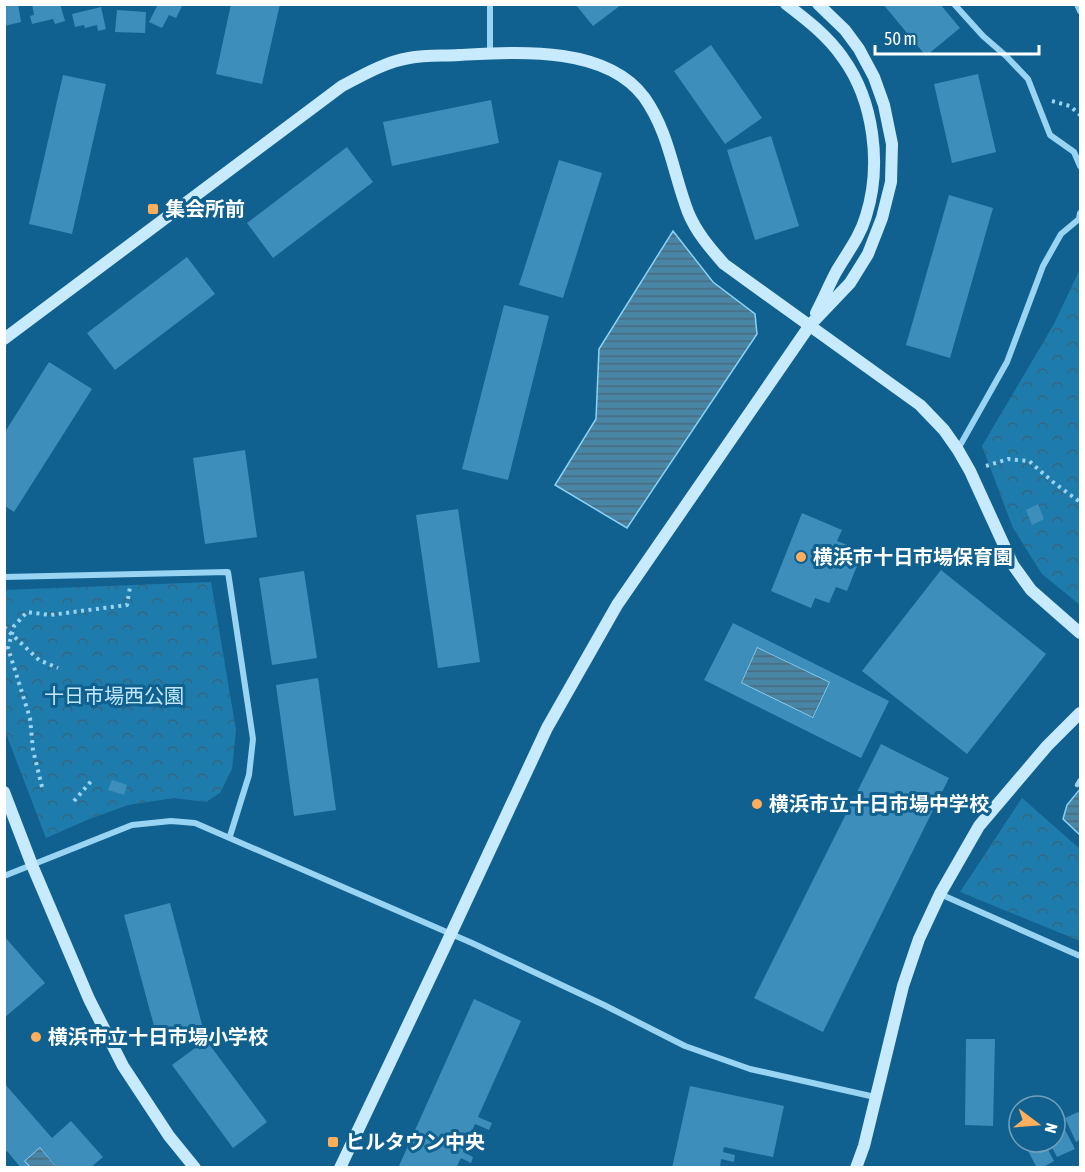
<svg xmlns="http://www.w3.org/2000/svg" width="1085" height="1172" font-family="'Asap Condensed','Noto Sans JP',sans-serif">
<defs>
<pattern id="forest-crowns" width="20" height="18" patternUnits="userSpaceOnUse" patternTransform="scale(1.5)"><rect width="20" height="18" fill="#1e7cad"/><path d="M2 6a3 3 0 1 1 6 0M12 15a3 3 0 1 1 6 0" fill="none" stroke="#336681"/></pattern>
<pattern id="water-rules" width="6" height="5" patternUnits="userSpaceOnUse" patternTransform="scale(1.5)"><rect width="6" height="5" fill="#4985a5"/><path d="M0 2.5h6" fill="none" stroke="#4a6b7d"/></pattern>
</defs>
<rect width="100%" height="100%" fill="#10618f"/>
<path fill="url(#forest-crowns)" d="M1080,269V605L1042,574L1013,528L982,446L1054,324Z
M211,582L236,730L232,769L220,793L206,802L174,798L128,805L87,820L46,838L5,731L4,590Z
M1022,798L1080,849V941L960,892Z"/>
<path fill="url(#water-rules)" stroke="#8ad3f7" stroke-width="1.5" d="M673,231L713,282L755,314L757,334L627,528L555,485L596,419L599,349Z
M757,647L830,682L813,718L741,683Z
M1080,789V835L1063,819L1067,805Z
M40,1147L57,1167H30L24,1161Z"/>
<path fill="#3d8eba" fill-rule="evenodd" d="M4,4H18L21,22L4,26Z
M32,4H60L65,21L55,24L53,19L32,24L30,16L34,15Z
M158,4H183L176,18L169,15L162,28L149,22Z
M231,4H280L262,84L216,74Z
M883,4H940L960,28L926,56Z
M576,5H621L593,26Z
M101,7L106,29L98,31L97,25L85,28L84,25L75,27L72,14Z
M117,10L146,12L145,33L115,32Z
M711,45L762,118L725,144L674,71Z
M978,74L996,152L952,163L934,84Z
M63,75L106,84L72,234L29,224Z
M491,100L499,143L392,166L383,122Z
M771,136L799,226L755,240L727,150Z
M347,147L373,182L273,258L247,223Z
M559,160L602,173L563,298L519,285Z
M949,195L993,208L950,358L906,345Z
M187,257L215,294L115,370L87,333Z
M504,305L549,316L508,480L462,469Z
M49,362L92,389L14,512L5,506V432Z
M245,450L257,537L205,544L193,458Z
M1038,504L1044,519L1032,525L1026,510Z
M458,509L480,662L438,668L416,515Z
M802,513L842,530L837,541L863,551L847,591L836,587L829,603L815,598L811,608L771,591Z
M941,570L1046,654L967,754L862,671Z
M304,571L317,658L272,665L259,578Z
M733,623L889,701L861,758L704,680ZM757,647L830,682L813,718L741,683Z
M318,678L336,810L294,816L276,685Z
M881,744L949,778L823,1032L754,998Z
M112,780L127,785L124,795L108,790Z
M170,903L205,1036L160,1048L124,915Z
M4,936L45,983L4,1018Z
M474,999L521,1021L478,1117L492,1123L489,1130L475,1124L463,1152L473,1157L471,1163L461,1158L456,1168H398Z
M966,1039H995L993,1126L965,1125Z
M206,1040L267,1122L233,1148L172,1065Z
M4,1083L52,1138L71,1121L103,1157L90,1168H57L40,1147L24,1161L30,1168H21L7,1151L4,1153Z
M690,1086L784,1106L773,1157L724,1147L723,1152L735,1155L734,1162L721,1159L720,1168H672Z
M1078,1112L1080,1115V1139L1076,1142L1065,1118Z
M1061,1122L1075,1149L1057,1157L1049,1142H1055V1125Z
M1026,1142H1044L1054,1161L1042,1168H1037L1024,1143Z"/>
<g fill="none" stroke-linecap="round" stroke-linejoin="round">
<path stroke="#99d4f3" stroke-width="4" stroke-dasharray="3 4.5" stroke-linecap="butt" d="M1052,101L1070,106L1080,115
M986,466L1008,459L1029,461L1053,482L1080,502
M4,627L39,660L58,668
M42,787L33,750L30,718L8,648L14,626L27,612L50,615L127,605L130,587
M74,801L93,779"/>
<path stroke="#99d4f3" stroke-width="4.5" d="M1077,785L1080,780"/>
<path stroke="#99d4f3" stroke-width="6" d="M954,4L983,36L1006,56L1028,79L1050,135L1074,152L1080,166
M1077,4L1080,11
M490,53V4
M958,449L1007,362L1043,266L1061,234L1079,219L1080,213
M4,577L228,572L253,739L249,775L230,836
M4,876L132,825L171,821L195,823L472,943L604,1005L685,1046L750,1069L875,1097
M940,894L1080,956"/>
<path stroke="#c8eafd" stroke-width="12" d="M786,4C807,20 828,36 843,58C874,101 882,165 866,216C860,237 847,253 836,272C829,285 823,300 816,313
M4,339L342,86C363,75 385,62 409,58C425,55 443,56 459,55C517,52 605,45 644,97C669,132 673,173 688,212C696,232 710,248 724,264L920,405L944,430L958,450L970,471L1013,565L1031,590L1080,633
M4,792L32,865L89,999L123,1066L169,1136L195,1168
M340,1168L442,953L547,728L617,605L810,325L850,283L868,254L882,218L891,182L892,144L884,105L874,77L859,49L845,30L818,4
M856,1168L864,1146L903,986L919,939L940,894L979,826L1047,746L1080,713"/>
</g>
<g fill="#ffae5b" stroke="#10618f" stroke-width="2">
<rect x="147" y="203" width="12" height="12" rx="3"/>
<circle cx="801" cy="557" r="6"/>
<circle cx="757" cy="804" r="6"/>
<circle cx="36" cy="1037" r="6"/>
<rect x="327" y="1136" width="12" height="12" rx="3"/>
</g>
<g text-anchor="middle" stroke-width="6" stroke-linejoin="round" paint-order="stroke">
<g font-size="20" font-weight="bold" fill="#fff" stroke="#10618f" text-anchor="start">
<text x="165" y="216">集会所前</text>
<text x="813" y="564">横浜市十日市場保育園</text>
<text x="769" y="811">横浜市立十日市場中学校</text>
<text x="48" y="1044">横浜市立十日市場小学校</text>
<text x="345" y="1149">ヒルタウン中央</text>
</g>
<g font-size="20" fill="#c1e9fd" stroke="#10618f">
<text x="114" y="703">十日市場西公園</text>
</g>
</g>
<rect width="1085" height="1172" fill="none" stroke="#ffffff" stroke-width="12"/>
<g transform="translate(1037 1124) rotate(106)"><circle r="28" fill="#10618f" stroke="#70a0bc" stroke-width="1.5"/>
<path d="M0-4.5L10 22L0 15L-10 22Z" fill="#ffae5b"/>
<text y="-9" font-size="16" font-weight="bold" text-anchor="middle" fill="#ffffff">N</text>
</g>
<path d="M875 45v9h164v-9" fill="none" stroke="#ffffff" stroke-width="3"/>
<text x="884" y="45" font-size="18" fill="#ffffff" stroke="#10618f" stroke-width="4.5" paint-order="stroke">50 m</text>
</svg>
